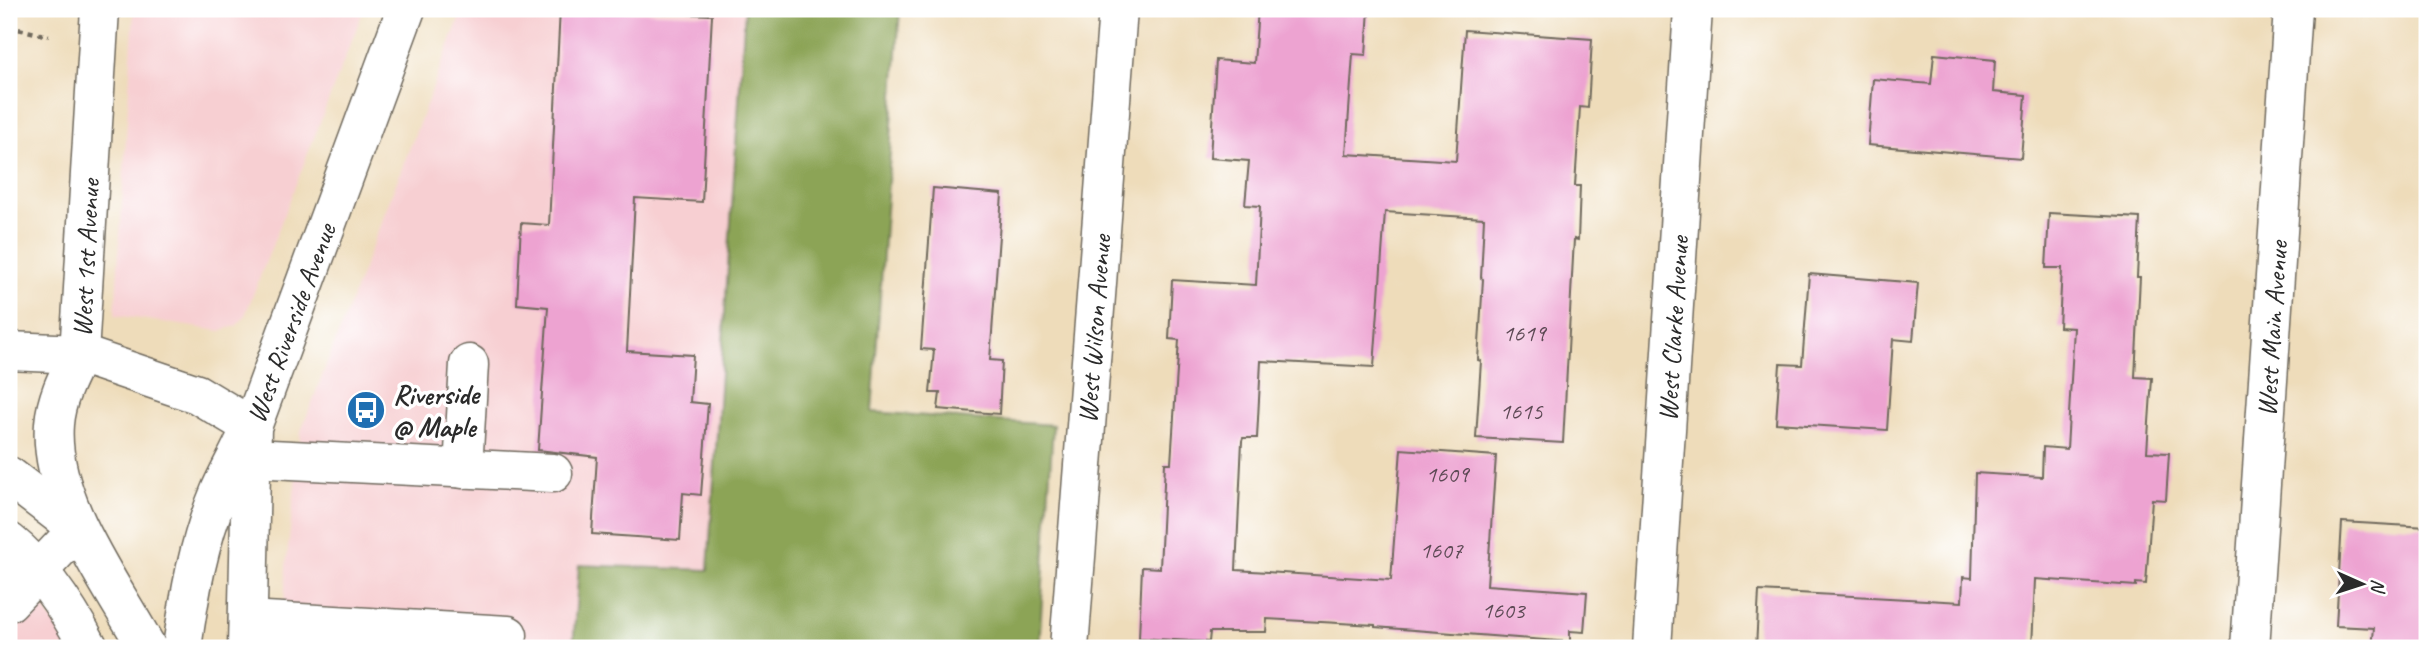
<svg xmlns="http://www.w3.org/2000/svg" width="2436" height="657" font-family="Caveat,sans-serif">
<rect width="100%" height="100%" fill="#fff"/>
<filter id="ink" filterUnits="userSpaceOnUse"><feTurbulence type="fractalNoise" baseFrequency=".0143" numOctaves="2"/><feDisplacementMap in="SourceGraphic" scale="14" xChannelSelector="R" yChannelSelector="G"/><feConvolveMatrix kernelMatrix="1 2 1 2 8 2 1 2 1" color-interpolation-filters="sRGB"/></filter>
<filter id="wash" filterUnits="userSpaceOnUse"><feTurbulence type="fractalNoise" baseFrequency=".00686" numOctaves="4" result="noise"/><feDisplacementMap in="SourceGraphic" scale="28" xChannelSelector="R" yChannelSelector="G"/><feGaussianBlur stdDeviation="1.57" result="paint"/><feColorMatrix in="noise" values="0 0 0 0 0 0 0 0 0 0 0 0 0 0 0 0 0 1.4 0 .05"/><feComposite in="paint" operator="in"/></filter>
<g filter="url(#wash)">
<rect width="100%" height="100%" fill="#eedcba"/>
<path fill="#f7cfd2" d="M134,9H364L244,318L236,326L220,331L115,315Z
M463,9L744,10L708,571L579,565L573,648H282L286,566L301,431Z
M9,561L73,648H9Z"/>
<path fill="#8ca456" stroke="#5c6840" stroke-width="2" d="M745,9H900L872,412L1053,425L1039,648H573L579,565L708,570Z"/>
<g id="blocks">
<path fill="#eda3d1" d="M560,9L712,15L702,202L635,198L627,351L693,355L690,402L708,404L701,495L683,493L680,540L592,534L597,457L538,450L548,307L517,304L521,223L549,225Z
M1258,9H1369L1366,55L1353,54L1346,154L1456,161L1465,30L1592,39L1588,108L1580,107L1575,186H1580L1578,240L1574,239L1563,443L1476,438L1481,361L1478,360L1483,279L1481,278L1484,218L1385,212L1374,367L1261,361L1257,438H1243L1242,441L1236,570L1391,580L1401,449L1496,456L1487,585L1587,592L1584,632L1570,631V642L1375,627V625L1267,619L1266,632H1210L1209,642L1139,638L1142,567L1160,568L1165,463H1171L1179,340L1169,339L1172,280L1256,285L1260,206L1245,205L1249,161L1210,158L1216,60L1254,63Z
M1934,54L1995,60L1993,92L2026,95L2021,158L1868,145L1873,79L1931,84Z
M933,188L1002,194L990,360L1002,361L999,414L938,409L940,393H930L934,350L921,349Z
M2049,213L2140,218L2137,277H2140L2135,377L2152,378L2147,452L2169,453L2166,500L2152,499L2146,584L2136,583V586L2035,579L2032,648H1756L1759,591L1962,602L1963,577L1972,578L1975,473L2042,477L2043,447L2067,449L2074,328L2059,327L2062,268H2046Z
M1809,274L1918,283L1913,341L1893,339L1887,430L1776,423L1780,364L1802,365Z
M2342,522L2427,527V648H2372L2374,628L2336,626Z"/>
</g>
</g>
<g filter="url(#ink)">
<use href="#blocks" fill-opacity="0" stroke="#6f695d" stroke-width="2"/>
<g fill="none" stroke-linecap="round" stroke-linejoin="round">
<g stroke="#6f695d" stroke-width="41">
<g id="minor">
<path d="M100,9L79,354C68,376 56,398 54,424C48,500 112,584 147,648"/>
<path d="M9,351L79,354L197,394L252,427"/>
<path d="M251,458L553,473"/>
<path d="M463,469L469,364"/>
<path d="M9,476L78,529"/>
<path d="M9,602L78,529"/>
<path d="M248,620L508,635"/>
<path id="s1" d="M1069,648L1118,9"/>
<path id="s2" d="M1652,648L1693,9"/>
<path id="s3" d="M2250,648L2293,9"/>
</g>
</g>
<g stroke="#6f695d" stroke-width="41">
<g id="major">
<path d="M9,542C43,569 69,610 89,648"/>
<path d="M182,648C189,596 199,540 220,491C228,473 238,456 246,438"/>
<path id="s4" d="M247,648L252,427L406,9"/>
</g>
</g>
<path stroke="#6f695d" stroke-width="4.5" stroke-dasharray="5 5" stroke-linecap="butt" d="M9,27L49,36"/>
<use href="#minor" stroke="#fff" stroke-width="38"/>
<use href="#major" stroke="#fff" stroke-width="38"/>
</g>
</g>
<defs>
<g id="bus-disc" transform="scale(2.0125)"><circle r="9.5" fill="#1f6fb2" stroke="#fff"/><path d="M-5-6H5V4H4V6H2V4H-2V6H-4V4H-5ZM-3.5-4V0h7V-4ZM-3.5 1.2v1.5H-2V1.2ZM2 1.2v1.5H3.5V1.2Z" fill="#fff"/></g>
</defs>
<g fill-rule="evenodd">
<use href="#bus-disc" x="366" y="410"/>
</g>
<g text-anchor="middle" stroke-width="7" stroke-linejoin="round" paint-order="stroke">
<g font-size="24" fill="#5c4954">
<text x="1524" y="341">1619</text>
<text x="1521" y="419">1615</text>
<text x="1447" y="482">1609</text>
<text x="1441" y="558">1607</text>
<text x="1503" y="618">1603</text>
</g>
<g font-size="28" fill="#2b2b2b" stroke="#fff">
<text transform="translate(85 258) rotate(-87)" y="10">West 1st Avenue</text>
<text dy="10" stroke="none"><textPath href="#s4" startOffset="332">West Riverside Avenue</textPath></text>
<text dy="10" stroke="none"><textPath href="#s1" startOffset="320">West Wilson Avenue</textPath></text>
<text dy="10" stroke="none"><textPath href="#s2" startOffset="320">West Clarke Avenue</textPath></text>
<text dy="10" stroke="none"><textPath href="#s3" startOffset="320">West Main Avenue</textPath></text>
</g>
<g font-size="28" font-weight="bold" fill="#2b2b2b" stroke="#fff" text-anchor="start">
<text x="393" y="404">Riverside<tspan x="393" dy="32">@ Maple</tspan></text>
</g>
</g>
<rect width="2436" height="657" fill="none" stroke="#fff" stroke-width="35"/>
<g transform="translate(2362 584) rotate(93)" stroke="#ffffff" stroke-width="5" paint-order="stroke">
<path d="M0-5L12 26L0 18L-12 26Z" fill="#2b2b2b"/>
<text y="-10" font-size="19" font-weight="bold" text-anchor="middle" fill="#2b2b2b">N</text>
</g>
</svg>
